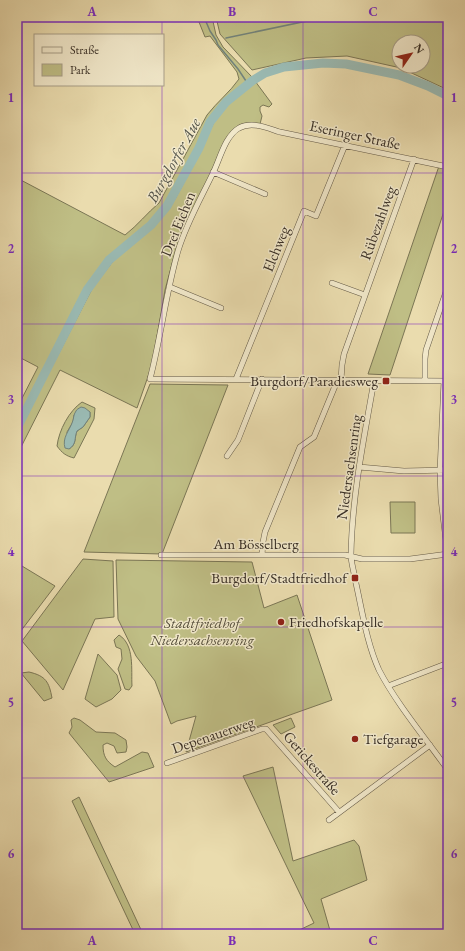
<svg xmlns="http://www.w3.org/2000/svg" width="465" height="951" font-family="'EB Garamond',serif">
<rect width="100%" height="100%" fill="#eadcae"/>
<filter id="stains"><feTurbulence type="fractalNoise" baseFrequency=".005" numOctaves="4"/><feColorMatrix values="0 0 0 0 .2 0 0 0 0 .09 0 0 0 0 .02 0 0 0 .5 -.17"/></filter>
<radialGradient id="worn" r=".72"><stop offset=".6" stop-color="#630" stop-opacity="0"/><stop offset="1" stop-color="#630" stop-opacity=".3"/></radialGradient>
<path fill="#bfbe85" stroke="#7b7655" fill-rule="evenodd" d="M197,17H212L216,35L223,47L252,77L225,100L210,121L165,205L150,222L127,241L107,259L85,289L17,424V408L38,367L17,356V178L125,235C138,225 147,213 159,203L207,115C217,102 230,92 239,79L237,72L210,36L205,37Z
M216,17H448V90L401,68L347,56L306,58L252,70L220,34ZM399,42H423V66H399Z
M255,81L272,104L269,107L263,105L260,107V111L262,116L260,124C242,122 239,123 227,137L176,249L165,290L152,365L137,408L60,370L17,455V434L93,287L114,260L153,226L164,214L175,199L190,171L215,120L231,101Z
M439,166L448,169V199L390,375L368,374Z
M150,384L228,385L162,554L84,552Z
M82,402L95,408L94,419L74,458C66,456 62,453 57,446C59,430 69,411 82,402ZM90,412V417L83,427L77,431C74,438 77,444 69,449L67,432L73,422L74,415Z
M390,502H415V533H391Z
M83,559L113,561L114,617L95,619L63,690L22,641Z
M116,560L252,562L264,608L297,595L332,700L186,752L196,716L177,721L171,724L155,681L136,656L118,619Z
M17,563L55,586L17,636Z
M119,635C135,645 131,670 132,686L129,690L125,689L118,669L122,659L121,649L116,647L114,640Z
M98,654L117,675L121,690L112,699L96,707L85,699Z
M29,672C46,676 49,682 52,698L44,701L21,673Z
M74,718L80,720L96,732L115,733L126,740L127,747L126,752L117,753L114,746L107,743L103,745C103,756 106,761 115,767L142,752L148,753L154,767L109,782L69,733L72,727L71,720Z
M291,718L295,727L281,734L273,725Z
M273,767L293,861L354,840L359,846L367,880L321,899L331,934H291L314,923L243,776Z
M79,797L143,934H135L72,801Z"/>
<path fill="#9abab3" stroke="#72827a" d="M81,407L85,408L90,412V417L83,427L77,431C74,438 77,444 69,449L65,448C62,438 69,431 72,423C74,419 73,415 76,411C77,409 78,409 81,407Z"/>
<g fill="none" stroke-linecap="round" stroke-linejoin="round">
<path stroke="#72827a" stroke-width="1.5" d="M204,17L210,31L216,40L218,45L238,69L248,84
M226,38L326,17"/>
<path stroke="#9abab3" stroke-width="9" d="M17,428L87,290L109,260L151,225L167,206L199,148L210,122L226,102L252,81L265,73L284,67L323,63L346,64L399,75L428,86L448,96"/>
<g stroke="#645a47" stroke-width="6">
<path id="street" d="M448,167L280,132C267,128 252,121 239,128C225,136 220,159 213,173C201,198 186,224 178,251C166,292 161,337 150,379L448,381
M213,172L265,194
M332,283L365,295
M170,287L221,308
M236,379L304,211L316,216L345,145
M341,380L342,365L344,354L414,159
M374,381C364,438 352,496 351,555C351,563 354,571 355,579C362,609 366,641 379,670C396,703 426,739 448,770
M425,381V359L426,350L448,286
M444,381L440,471L441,499L448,557
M227,456L238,440L262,379
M359,467L404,471L448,470
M161,555H345L362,559H410L448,554
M262,555L263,542L265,532L300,447L314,437L335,386L336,381
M388,686L448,663
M167,763L262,729H266L339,812
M329,820L430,745"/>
</g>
<use href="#street" stroke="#f1e8ca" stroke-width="5"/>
<g stroke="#372e25" stroke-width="3">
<path id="rail" d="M17,20L33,17"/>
</g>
<use href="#rail" stroke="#f1e8ca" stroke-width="1.5" stroke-dasharray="4.5" stroke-linecap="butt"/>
</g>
<path fill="none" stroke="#7b2cbf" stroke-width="1" stroke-opacity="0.55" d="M162,17V35M303,17V934M162,85V934M17,173H448M17,324H448M17,476H448M17,627H448M17,778H448"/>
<g fill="#8f2418" stroke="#f1e8ca" stroke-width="1.5">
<rect x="382" y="377" width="8" height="8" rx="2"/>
<rect x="351" y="574" width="8" height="8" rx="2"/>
<circle cx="281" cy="622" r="4"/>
<circle cx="355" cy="739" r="4"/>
</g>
<g text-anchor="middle" stroke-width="3" stroke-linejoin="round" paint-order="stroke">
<g font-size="15" fill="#372e25" stroke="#f1e8ca">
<text transform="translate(355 135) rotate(12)" y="5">Eseringer Straße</text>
<text transform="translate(378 223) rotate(-70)" y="5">Rübezahlweg</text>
<text transform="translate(178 224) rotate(-68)" y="5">Drei Eichen</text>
<text transform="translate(276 249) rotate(-68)" y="5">Elchweg</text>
<text transform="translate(349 467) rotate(-82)" y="5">Niedersachsenring</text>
<text x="256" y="549">Am Bösselberg</text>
<text transform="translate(213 735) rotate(-19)" y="5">Depenauerweg</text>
<text transform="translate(312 763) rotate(49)" y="5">Gerickestraße</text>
</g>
<g font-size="15" fill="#372e25" stroke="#f1e8ca" text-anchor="end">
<text x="378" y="386">Burgdorf/Paradiesweg</text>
<text x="347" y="583">Burgdorf/Stadtfriedhof</text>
<text x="289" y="627" text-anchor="start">Friedhofskapelle</text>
<text x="363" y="744" text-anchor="start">Tiefgarage</text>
</g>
<g font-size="15" font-style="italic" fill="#524b38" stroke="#f1e8ca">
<text x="202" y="628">Stadtfriedhof<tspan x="202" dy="17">Niedersachsenring</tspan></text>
</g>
<g font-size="16" font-style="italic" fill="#505148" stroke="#f1e8ca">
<text transform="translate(173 160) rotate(-61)" y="6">Burgdorfer Aue</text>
</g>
</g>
<rect width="465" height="951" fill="none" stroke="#eadcae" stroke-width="44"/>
<rect x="34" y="34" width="130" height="52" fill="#f1e8ca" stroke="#a79e88"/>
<rect x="42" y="47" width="20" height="6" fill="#f1e8ca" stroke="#a79e88"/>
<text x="70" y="54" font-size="12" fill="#372e25">Straße</text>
<rect x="42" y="64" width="20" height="12" fill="#bfbe85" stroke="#a79e88"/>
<text x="70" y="74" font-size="12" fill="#372e25">Park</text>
<g transform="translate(411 54) rotate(56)"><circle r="19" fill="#f1e8ca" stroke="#a79e88"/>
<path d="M0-3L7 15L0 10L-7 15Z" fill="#8f2418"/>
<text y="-6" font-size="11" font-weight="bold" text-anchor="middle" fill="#372e25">N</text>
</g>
<rect x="22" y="22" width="421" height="907" fill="none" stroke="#7b2cbf" stroke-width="1.5"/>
<g font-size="13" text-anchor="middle" font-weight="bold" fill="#7b2cbf">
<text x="92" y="16">A</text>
<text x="232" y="16">B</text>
<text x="373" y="16">C</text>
<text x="11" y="102">1</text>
<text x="454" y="102">1</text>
<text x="11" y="253">2</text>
<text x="454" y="253">2</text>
<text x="11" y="404">3</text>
<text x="454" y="404">3</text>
<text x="11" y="556">4</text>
<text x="454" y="556">4</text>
<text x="11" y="707">5</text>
<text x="454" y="707">5</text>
<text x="11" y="858">6</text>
<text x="454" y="858">6</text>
<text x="92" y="945">A</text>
<text x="232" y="945">B</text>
<text x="373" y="945">C</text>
</g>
<rect width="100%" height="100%" filter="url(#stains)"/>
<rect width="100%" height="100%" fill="url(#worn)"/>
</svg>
